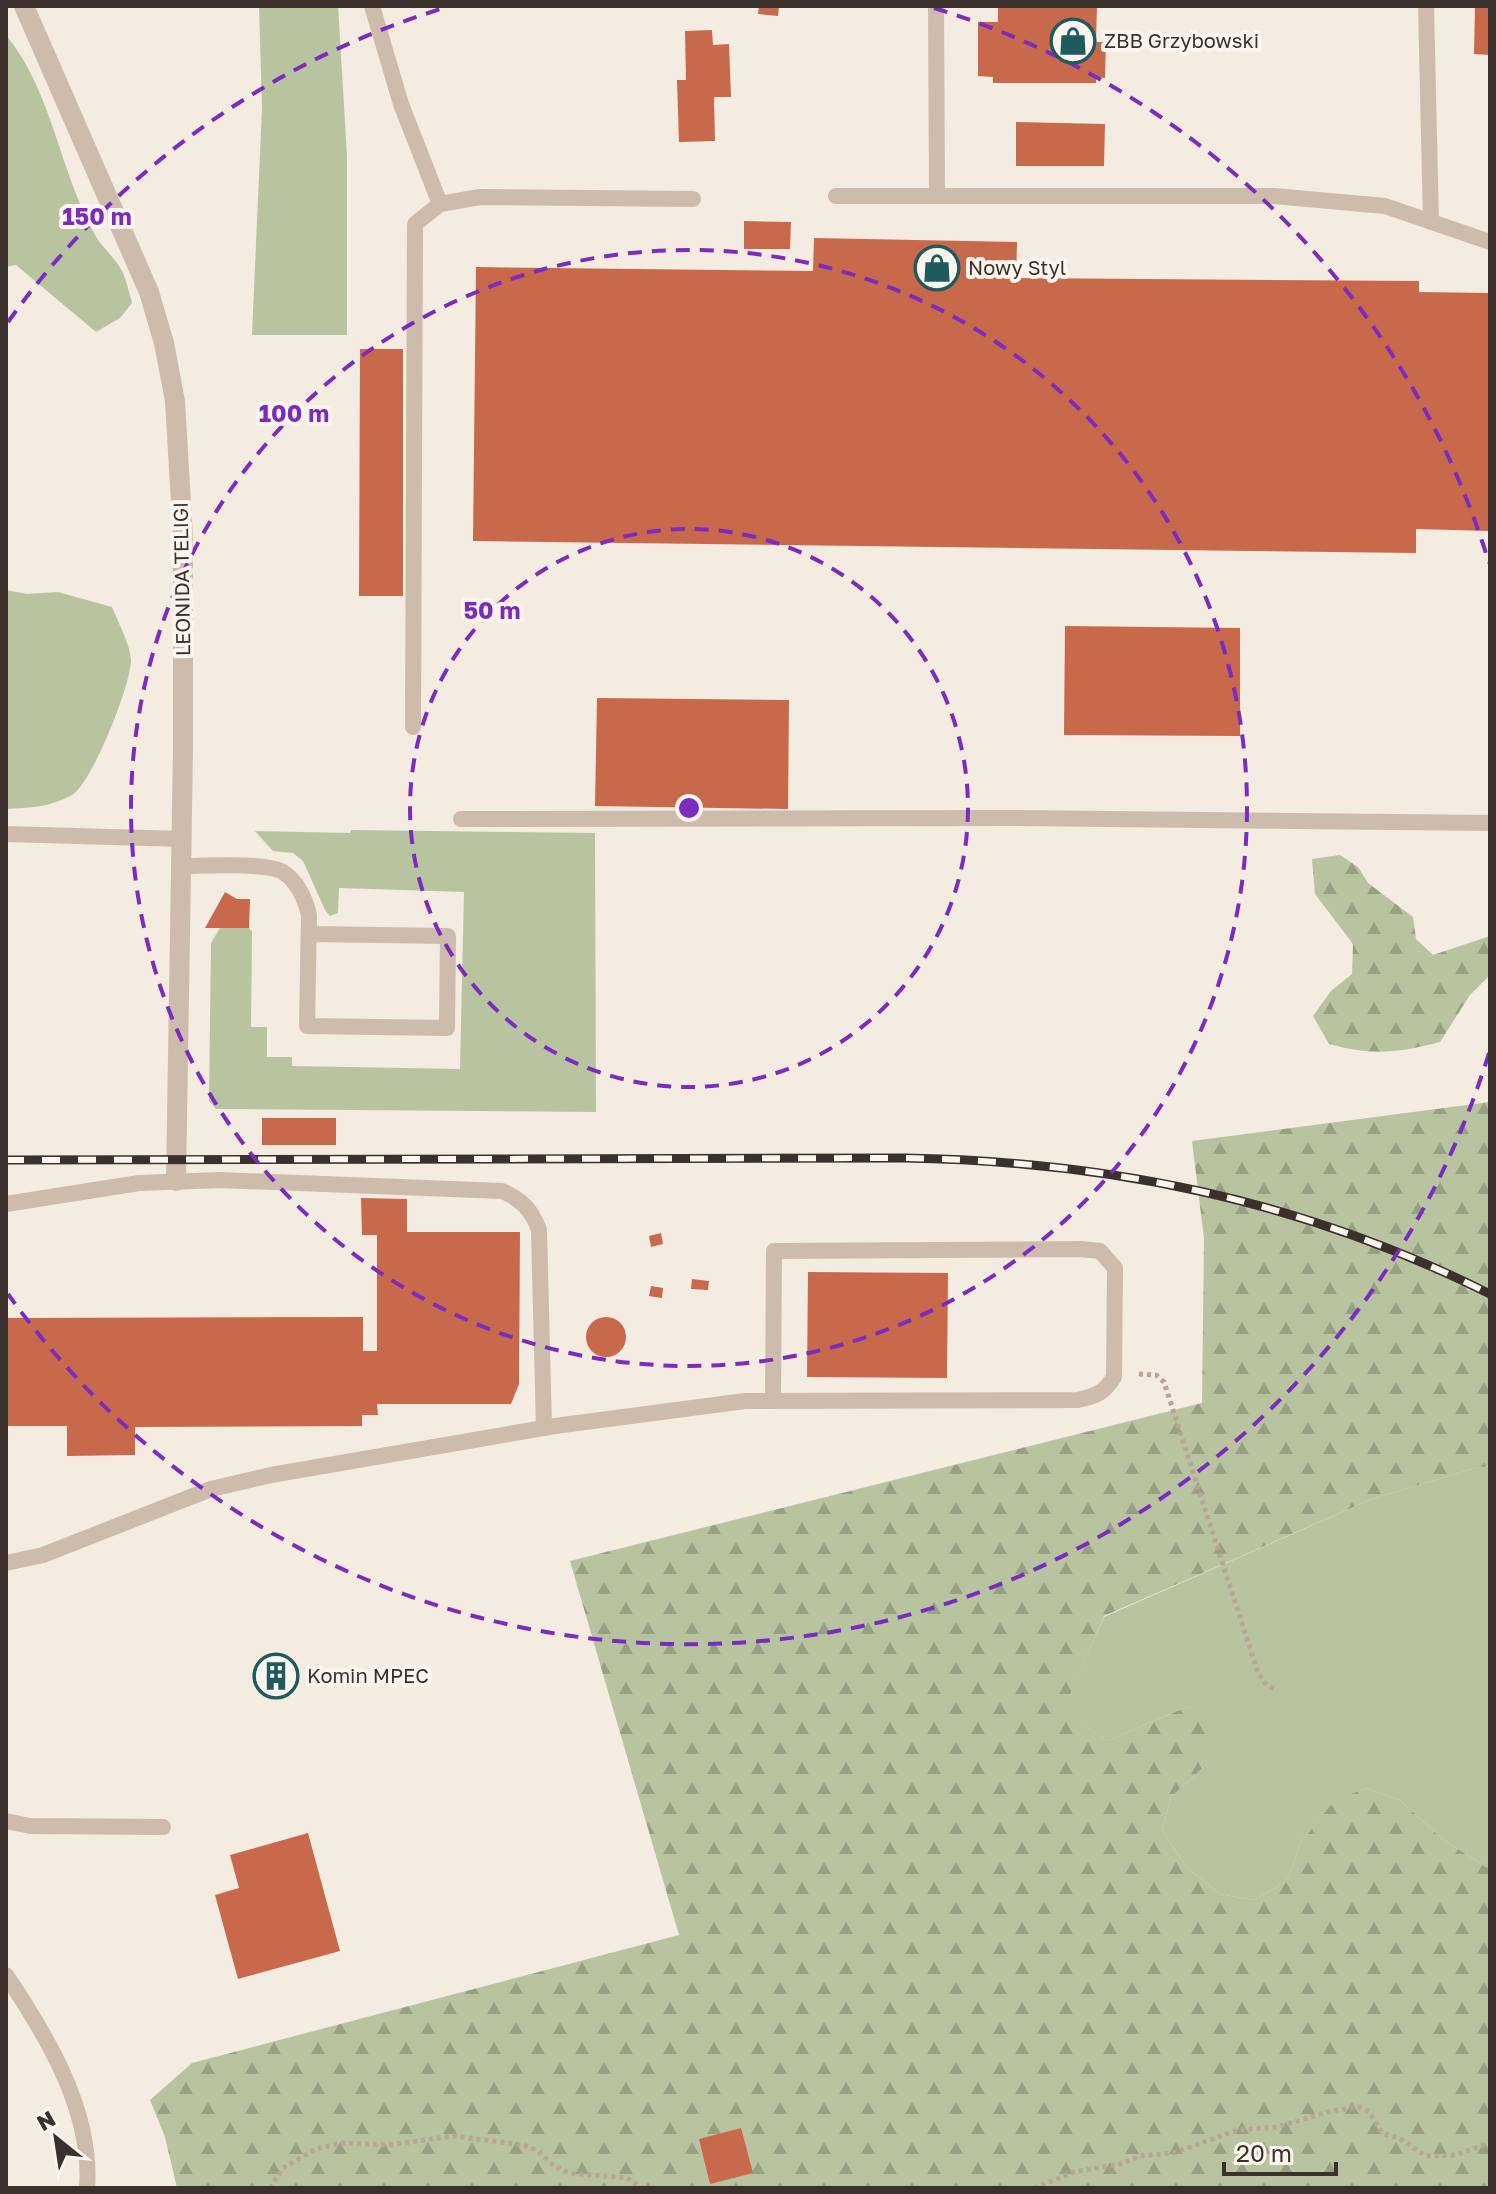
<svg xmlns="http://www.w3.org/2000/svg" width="1496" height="2194" font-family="'Golos Text',sans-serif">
<defs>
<pattern id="forest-firs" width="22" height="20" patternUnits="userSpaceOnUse" patternTransform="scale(2)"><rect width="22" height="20" fill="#b8c4a0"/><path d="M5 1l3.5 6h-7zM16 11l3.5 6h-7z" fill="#97a083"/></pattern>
</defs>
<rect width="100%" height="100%" fill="#f4ebe1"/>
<path fill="#b8c4a0" d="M259,6H338L347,156V335H252L262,108Z
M6,35C52,91 59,169 94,233C101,247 116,258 123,273C127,282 129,293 132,303L120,318L96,332L16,265L6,267Z
M6,590L27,594L58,592L112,607C118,622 130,644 131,660C131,685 92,783 72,795C51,807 29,808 6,809Z
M351,830L595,833L596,1112L216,1109L209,1101L211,943L220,928H249L252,932L251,1027H267V1057H292V1066L460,1069L464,892L339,888L338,913L330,916L325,910L303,861L293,853L273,851L255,831L350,833Z
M1490,1466V1865L1486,1867L1441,1838L1400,1800L1366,1788L1334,1802L1301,1842L1287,1881L1254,1900L1220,1894L1187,1868L1162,1830L1171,1797L1207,1764L1189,1706L1107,1741L1062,1711L1104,1617L1372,1499L1472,1469Z"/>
<path fill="url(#forest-firs)" d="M1340,855L1358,867L1368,883L1413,917L1416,939L1433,955L1490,936V975L1470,995L1440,1042C1397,1053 1372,1056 1329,1044L1313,1016L1331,991L1352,974L1353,944L1315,894L1312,859Z
M1490,1102V1466L1472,1469L1372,1499L1104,1616L1063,1711L1107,1741L1189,1706L1213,1732L1207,1764L1171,1797L1162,1830L1187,1868L1220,1894L1254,1900L1287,1881L1301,1842L1334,1801L1366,1788L1400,1800L1441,1838L1486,1867L1490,1865V2188H177L165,2137L150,2100L192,2063L679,1935L570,1561L1202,1403L1204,1238L1192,1141Z"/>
<path fill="#c8694b" d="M759,6H779L778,16L758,14Z
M998,6H1097L1096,42H1106L1105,78L1096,77V83H993V77L978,76V22H998Z
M1475,6H1490V55L1474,54Z
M712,30L713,45L729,44L731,97H714L715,141L679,142L677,80H686L685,31Z
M1016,122L1105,124L1104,166H1016Z
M744,221L791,222L790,249H744Z
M814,238L1017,242L1016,278L1419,281V292L1490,293V531L1416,529V553L473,541L476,267L813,271Z
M360,349H403V596H359Z
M1065,626L1240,628V736L1064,735Z
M597,698L789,700L788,809L595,806Z
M225,892L237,899H250L249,928H205Z
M262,1118H336V1145H262Z
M361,1198L407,1199V1232H520L519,1384L511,1404H377L378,1415H362V1426L135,1427V1455L67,1456V1426H6V1318L363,1317V1351H377V1235H362Z
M661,1233L663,1244L651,1247L649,1236Z
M808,1272L948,1273L947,1378L807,1377Z
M692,1279L709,1281L708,1290L691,1289Z
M651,1286L663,1288L662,1298L649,1296Z
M586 1337a20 20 0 1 1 40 0a20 20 0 1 1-40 0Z
M258 1675a18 18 0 1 1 36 0a18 18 0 1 1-36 0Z
M308,1833L340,1951L238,1979L215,1895L239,1888L230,1855Z
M741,2128L753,2173L710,2184L699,2139Z"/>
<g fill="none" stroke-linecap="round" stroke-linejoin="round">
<path stroke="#b9a596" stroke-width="5" stroke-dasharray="4 4" stroke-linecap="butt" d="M1139,1374L1156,1375L1164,1382L1258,1673L1265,1683L1277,1691
M270,2188L283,2168L316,2149L342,2143L389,2145L453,2136L524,2145L538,2151L554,2166L569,2173L627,2178L642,2188
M1034,2188L1074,2172L1120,2164L1140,2156L1173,2153L1238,2130L1277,2127L1331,2111L1360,2107L1369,2112L1382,2133L1399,2138L1426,2156L1455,2155L1490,2143"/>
<path stroke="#cdbbac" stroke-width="16" d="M372,6L401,104L440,204
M936,6L937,196
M1426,6L1431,222
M836,196H1274L1385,206L1490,242
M413,727L415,224L440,204L480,197L693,199
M461,819L1008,818L1490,823
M6,834L182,839
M181,866C203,866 267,862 283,872C298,882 305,898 309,915L307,1026L447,1028L448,936L309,934
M6,1204L139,1183L220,1180L502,1191C521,1199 532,1210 539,1230L544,1428
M6,1563L43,1555L211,1489L271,1475L555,1426L745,1401C856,1401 967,1400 1078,1400C1096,1396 1104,1393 1114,1377L1115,1268L1100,1251L1081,1249L774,1251L773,1401
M6,1821L30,1826L163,1827
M6,1975C47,2036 93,2112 87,2188"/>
<path stroke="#cdbbac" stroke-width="20" d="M24,6L149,292L164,343L175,401L183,537V748L176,1181"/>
<g stroke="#3b302b" stroke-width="9">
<path id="rail" d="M6,1160L904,1158C1110,1161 1305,1201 1490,1294"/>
</g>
<use href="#rail" stroke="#fbf5ee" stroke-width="6" stroke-dasharray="18" stroke-linecap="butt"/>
</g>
<g fill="none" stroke="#7b2cbf" stroke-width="4" stroke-dasharray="14 10">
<circle cx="689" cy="808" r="279"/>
<circle cx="689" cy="808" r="558"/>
<path d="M1489 1053A837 837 0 0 1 8 1294M8 322A837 837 0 0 1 444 8M934 8A837 837 0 0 1 1489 563"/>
</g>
<defs>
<g id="shop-ring" transform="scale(2.3)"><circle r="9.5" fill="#fbf5ee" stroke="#1f5a5e" stroke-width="1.5"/><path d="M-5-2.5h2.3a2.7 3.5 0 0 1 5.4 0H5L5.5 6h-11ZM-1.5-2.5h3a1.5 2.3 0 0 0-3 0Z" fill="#1f5a5e"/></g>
<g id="building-ring" transform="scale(2.3)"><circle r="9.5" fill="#fbf5ee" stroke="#1f5a5e" stroke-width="1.5"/><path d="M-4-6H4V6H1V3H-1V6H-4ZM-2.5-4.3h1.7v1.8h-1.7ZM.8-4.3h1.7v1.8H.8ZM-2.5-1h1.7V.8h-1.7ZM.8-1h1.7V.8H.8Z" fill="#1f5a5e"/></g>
</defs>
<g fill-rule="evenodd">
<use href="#shop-ring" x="1073" y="41"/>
<use href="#shop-ring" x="937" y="268"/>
<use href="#building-ring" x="276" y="1676"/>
</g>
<g text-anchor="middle" stroke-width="8" stroke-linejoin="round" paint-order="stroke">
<g font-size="20" fill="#3b302b" stroke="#fbf5ee" text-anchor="start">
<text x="1104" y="48">ZBB Grzybowski</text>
<text x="968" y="275">Nowy Styl</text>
<text x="307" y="1683">Komin MPEC</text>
</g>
<g font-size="20" fill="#3b302b" stroke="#fbf5ee">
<text transform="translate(182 579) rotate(-91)" y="7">LEONIDA TELIGI</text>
</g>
</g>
<circle cx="689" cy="808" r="12" fill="#7b2cbf" stroke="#fbf5ee" stroke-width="4"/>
<g font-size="24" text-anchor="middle" font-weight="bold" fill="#7b2cbf" stroke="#fbf5ee" stroke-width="8" stroke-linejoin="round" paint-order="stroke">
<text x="97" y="225">150 m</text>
<text x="294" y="422">100 m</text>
<text x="492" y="619">50 m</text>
</g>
<rect width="1496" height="2194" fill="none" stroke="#3b302b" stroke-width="16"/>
<g transform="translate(56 2138) rotate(330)" stroke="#fbf5ee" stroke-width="6" paint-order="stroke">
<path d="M0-6L14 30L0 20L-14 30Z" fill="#3b302b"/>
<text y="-12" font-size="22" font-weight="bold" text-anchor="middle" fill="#3b302b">N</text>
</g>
<path d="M1224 2162v12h112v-12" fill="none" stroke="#3b302b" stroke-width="4"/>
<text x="1236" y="2162" font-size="24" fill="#3b302b" stroke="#fbf5ee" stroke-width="6" paint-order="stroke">20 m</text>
</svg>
